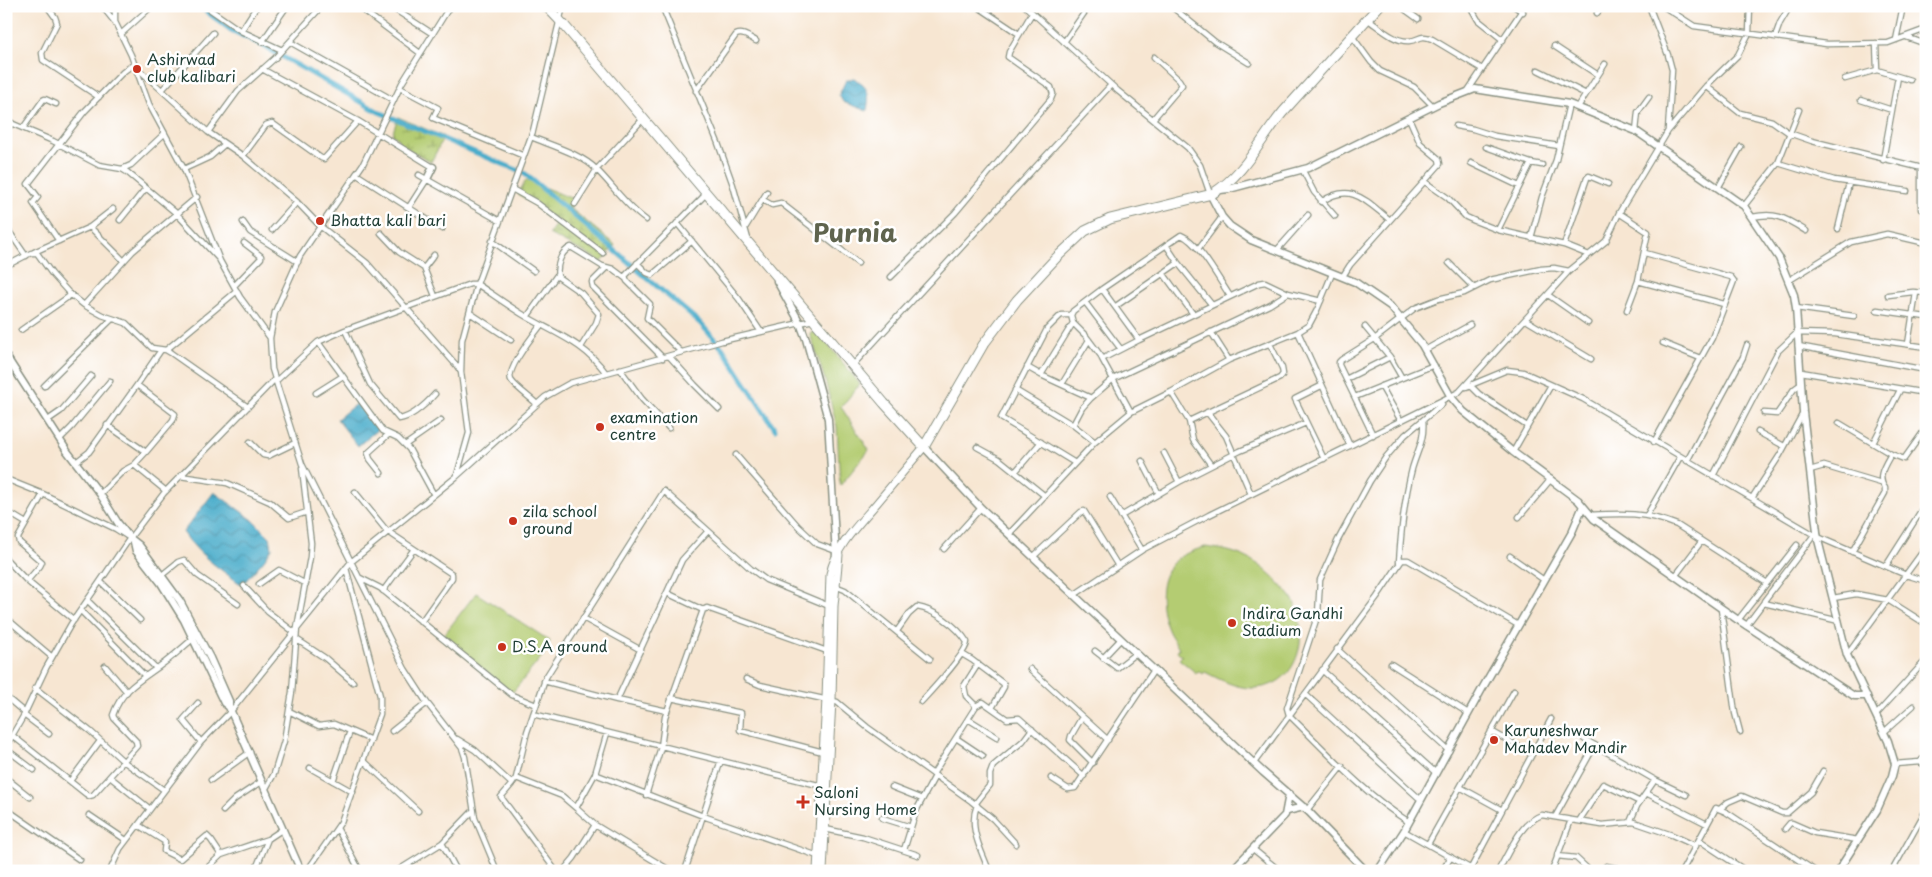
<svg xmlns="http://www.w3.org/2000/svg" width="1932" height="877" font-family="'Playpen Sans',sans-serif">
<defs>
<pattern id="wetland-marsh" width="20" height="14" patternUnits="userSpaceOnUse" patternTransform="scale(1.25)"><rect width="20" height="14" fill="#b4cc72"/><path d="M1 5h8M5 5V1M11 12h8M15 12V8" fill="none" stroke="#92a75e"/></pattern>
<pattern id="water-waves" width="16" height="10" patternUnits="userSpaceOnUse" patternTransform="scale(1.25)"><rect width="16" height="10" fill="#4cadcb"/><path d="M0 5q4-4 8 0t8 0" fill="none" stroke="#3f8ea6"/></pattern>
</defs>
<rect width="100%" height="100%" fill="#fff"/>
<filter id="ink" filterUnits="userSpaceOnUse"><feTurbulence type="fractalNoise" baseFrequency=".02" numOctaves="2"/><feDisplacementMap in="SourceGraphic" scale="10" xChannelSelector="R" yChannelSelector="G"/><feConvolveMatrix kernelMatrix="1 2 1 2 8 2 1 2 1" color-interpolation-filters="sRGB"/></filter>
<filter id="wash" filterUnits="userSpaceOnUse"><feTurbulence type="fractalNoise" baseFrequency=".0096" numOctaves="4" result="noise"/><feDisplacementMap in="SourceGraphic" scale="20" xChannelSelector="R" yChannelSelector="G"/><feGaussianBlur stdDeviation="1.12" result="paint"/><feColorMatrix in="noise" values="0 0 0 0 0 0 0 0 0 0 0 0 0 0 0 0 0 1.4 0 .05"/><feComposite in="paint" operator="in"/></filter>
<g filter="url(#wash)">
<rect width="100%" height="100%" fill="#f7e6d2"/>
<path fill="#b4cc72" stroke="#6a8453" d="M817,331L860,384L841,407L869,450L840,486L837,427L825,380L810,334Z
M1205,547C1239,551 1257,559 1281,585C1285,590 1290,594 1293,600C1310,636 1299,688 1252,688C1235,688 1219,679 1205,672L1203,674L1198,671L1196,673L1179,659L1182,656L1177,651L1179,648C1176,642 1171,637 1169,632C1159,610 1156,576 1177,559C1185,553 1195,550 1205,547Z
M476,593L550,641L545,653L512,693L443,636Z"/>
<path fill="url(#wetland-marsh)" stroke="#6a8453" d="M398,117L444,137L431,162L398,143L399,139L392,135Z
M526,180L573,199L570,208L615,245L602,262L549,234L558,221L518,194Z"/>
<path fill="url(#water-waves)" stroke="#367580" d="M854,78C869,89 870,92 867,111L843,102L839,95L846,80Z
M357,403L378,429L358,446L337,419Z
M214,492L253,520L270,537L272,548L264,560L242,585C220,569 198,555 183,532Z"/>
<g fill="none" stroke-linecap="round" stroke-linejoin="round">
<path stroke="#4cadcb" stroke-width="5" d="M199,6L231,30L262,45L379,112L524,173L700,323L723,349L775,429"/>
</g>
</g>
<g filter="url(#ink)">
<g fill="none" stroke-linecap="round" stroke-linejoin="round">
<g stroke="#8b9283" stroke-width="7">
<path id="street" d="M47,6L55,17L57,23L42,53L43,60L99,97
M102,6L114,21
M115,6V22L131,55L149,104L184,169L220,261L240,297L270,338
M205,6L241,31L282,50
M357,6L420,53
M450,6L402,83L363,164L300,256L275,312L270,338L272,369L302,464L405,669L427,703L462,748L465,757L475,818L497,871
M662,6L718,143L733,185L748,239
M977,6L1019,34
M1025,6L1118,91L1188,148L1200,165L1210,194
M1171,6L1215,42L1249,63
M1400,6L1418,19
M1470,6L1478,20L1503,40
M1514,6L1523,12
M1649,6L1668,55L1672,70L1668,130
M1663,6L1694,26L1827,44L1888,43L1926,29
M391,7L433,34
M1597,13L1603,6
M1367,19C1379,27 1394,42 1409,41C1420,40 1420,34 1432,39L1482,69
M241,31L257,6
M121,34L152,6
M1352,36L1371,62L1380,71L1414,87L1433,106
M1775,37L1780,23L1790,6
M1906,37L1926,44
M1896,40L1903,6
M262,42L287,6
M290,42L393,100
M1064,42L1089,6
M1876,43L1877,70L1910,80
M1554,46L1598,75
M135,66L208,132L243,156L297,202L320,226L367,263L457,366L461,372L469,433L457,475
M262,69L358,121L433,167
M1538,70L1586,94
M1845,79L1877,70
M1706,86L1740,113L1772,121L1789,133L1812,141L1926,169
M400,88L438,108L433,118L524,156
M162,90L213,33
M696,91L736,35C743,32 749,37 756,41
M1467,92L1525,6
M1861,100L1892,110
M1578,107L1605,64
M1153,119L1182,85L1179,80L1154,57
M6,121L53,141L99,165L122,169L127,172L176,213L219,259
M1456,126L1473,129L1495,136L1559,146
M23,128L43,100L45,99L56,104
M6,130L12,123
M1636,131L1638,112L1649,97
M208,132L238,91L275,58L322,6
M531,137C550,145 582,154 597,170C614,187 626,206 646,220
M1486,147L1531,163L1542,165
M243,156L266,125L272,123L321,158L324,159L358,121
M1883,160L1898,77
M1471,163L1519,186
M1778,163L1834,180L1907,191
M1921,168V209
M122,169L131,165L164,134
M184,169L210,157L225,144
M1302,169L1314,192L1335,216
M356,174L442,229
M419,175L500,221
M1425,182L1448,198L1466,217L1475,221L1498,230L1564,245L1589,255
M1718,188L1741,147
M512,189L537,203L603,253
M763,200L772,205L781,203L858,263
M1321,202C1352,181 1367,202 1390,220
M575,204L597,169L643,119
M1744,206L1778,163L1799,110
M409,207L427,179
M1619,213L1648,232L1638,281L1627,310
M1752,217C1777,212 1785,218 1806,231
M120,220L146,188
M243,222L250,232L298,262
M677,223L739,299L761,332
M6,227L26,256
M90,227L124,261
M745,228L767,192
M1838,229L1849,183
M272,230L297,202
M1498,230L1531,163
M381,233L399,252L424,268
M1531,238L1542,197L1556,160L1569,104
M59,241L33,203L38,197L28,184L84,112L123,72L134,64
M492,241L534,271
M1564,245L1587,178L1589,176L1608,184
M1198,249L1222,217
M1277,250L1308,215
M34,252L90,227L113,209
M1645,253L1731,277L1734,281L1712,338L1654,442
M434,255L424,268L435,296
M637,263L647,273L652,275L692,241
M1178,263L1212,305
M1449,263L1474,288
M6,266L31,253H37L52,274L69,293L84,305L133,251L197,197
M606,268L592,282L593,287L663,358
M1163,273L1193,314
M1343,276L1350,265L1440,164L1439,159L1420,143L1409,118
M891,277L955,213L1051,99L1053,94L1051,87L1008,57L1009,52L1032,13
M1638,281L1724,304
M1788,281L1851,242L1887,234L1926,243
M234,286L261,258V256L244,243
M1548,295L1588,323
M1888,295L1913,292L1926,293
M1230,296C1219,280 1199,242 1181,235L1102,289L1139,340L1259,283L1265,282L1288,293L1321,301
M1085,302L1120,348
M84,305L102,315L126,323L152,348L166,350L171,353L248,407
M1116,306L1178,263L1166,245
M1796,308L1854,316
M1877,310L1926,317
M470,313L511,340
M1071,315H1061L1047,329L1001,418L1075,463
M527,317L557,275
M1526,320L1591,359
M1073,323L1071,315L1073,311L1102,289
M1365,327L1390,357L1402,378
M21,330L71,295
M345,330L370,384L399,419C413,417 426,404 435,394
M1211,332L1229,360
M1298,332L1350,446
M318,342L383,431L398,438L409,449L434,495
M1663,343L1700,358
M1908,344L1916,293
M1798,346L1926,370
M581,347L596,323L599,314L581,293L558,277C556,267 560,252 571,247L602,266L613,269L625,278
M166,350L237,291
M1425,350L1470,325
M681,352L647,318L650,304L627,281L625,276L706,194
M669,356L695,385L719,409
M1102,359L1139,340
M853,365L1111,85
M1027,367L1041,375
M620,369L642,399L669,428
M461,372L462,340L477,284L533,131L563,6
M1801,372L1926,393
M1346,379L1390,357
M276,381L318,342L345,330L470,284H477C492,294 507,305 522,314C553,333 584,342 606,373
M1062,384L1089,340
M137,385L161,350
M44,386L112,319
M1321,386L1295,399L1324,459
M1381,386L1401,421
M1471,386L1479,394L1527,426
M1466,387L1507,370L1523,372L1583,399L1818,537L1906,575L1926,581
M1015,390L1073,425L1082,408L1091,398
M1171,392L1189,421L1193,440L1211,465
M316,393L343,376
M1355,397L1434,365
M537,404C531,398 515,387 511,380C506,370 534,334 541,325
M1131,412L1102,359L1101,356L1086,336L1073,323L1041,375L1091,398L1113,379L1269,305L1288,293
M1207,412L1226,436L1251,494
M1764,413L1777,414L1794,389L1801,384
M48,420L61,411L91,376
M1189,421L1280,378L1283,374L1282,368L1270,344
M1839,423L1891,454L1904,459L1926,428
M107,425L146,452
M1073,425L1095,442
M1758,432L1784,446
M1373,435L1339,365V362L1341,360L1376,338L1415,308L1438,299L1464,293L1490,280L1541,269L1554,268L1569,271
M60,439L72,427L110,381
M250,442L263,455L268,456L295,443
M1873,443L1900,390
M405,445L441,420
M977,447L999,459L1045,496
M1513,452L1551,385
M1164,453L1179,482
M736,455L798,526L817,544L836,551
M1142,461L1159,494
M1687,461L1743,357L1747,345
M76,462L89,452L137,385L175,414L173,420L146,452L134,465L123,471L100,494
M134,465L166,491
M1810,470L1824,466L1881,483
M1015,472L1041,442
M381,473L370,459L368,453L389,434
M180,476L227,483L270,502L289,518L307,512
M1713,476L1778,351L1797,333L1835,334L1926,347
M6,479L43,494L116,529L127,536
M355,492L387,531L452,574V578L421,622
M1110,497L1142,550
M1752,498L1780,455L1803,413
M6,511L26,523
M1590,515C1623,513 1645,512 1677,525L1767,583
M1647,515L1680,457
M1121,516L1179,482L1240,451L1306,423
M1519,517L1551,479
M1009,534L1095,442L1131,412L1171,392L1229,360L1298,332L1309,325L1317,310L1332,274
M1814,535L1764,601V603L1839,621
M944,549L981,508
M1852,552L1885,493V488C1876,477 1885,465 1891,454
M1510,556L1544,580
M1033,557L1081,512L1084,511L1118,566
M6,559L27,581L74,620
M1399,562C1401,530 1404,500 1412,469C1417,451 1425,440 1423,420
M1886,566L1926,503
M162,575L178,562L184,560L197,575L238,604
M1676,575L1701,542
M360,578L380,588L512,695L536,705
M27,581L40,566L42,562L19,542L18,538L43,494
M101,582L140,620
M259,584L279,570L306,584
M244,586L268,612L294,632
M835,586L845,590L930,659
M383,591L414,549
M667,593L703,610
M1074,595L1142,550L1209,515L1459,392L1569,271L1606,241L1619,213L1668,131L1706,86L1738,55L1749,33L1750,6
M1833,598L1856,594L1888,600L1926,624
M88,601L156,668
M1721,609L1735,713L1740,732
M81,611L145,676
M6,618L52,657
M583,618L641,650
M1738,620L1797,545
M1746,626L1764,602
M897,631L909,614L917,607C935,610 957,626 967,642C967,653 931,691 921,702
M296,639L325,658L353,682
M1337,649L1449,751
M1095,651L1117,668L1136,653
M962,654L972,660L1004,684V687L992,708
M1847,655L1926,547
M1103,658L1121,639
M1391,664L1468,713
M105,666L127,692
M1030,669L1108,740
M1322,670L1436,773
M746,679L760,685L837,702L867,727L971,801L993,819L1016,844
M544,681L617,700L682,560L708,531
M35,688L90,731L123,761L164,790
M1305,694L1421,800
M6,697L25,713
M671,698L741,713L740,730L823,752
M617,700L667,711
M198,703L183,720L201,742
M976,706L966,696L964,686L978,664
M289,711L319,726L334,724L371,740
M533,714L822,786
M24,715L49,734
M1876,715L1926,660
M1082,717L1071,736L1070,740L1093,763
M968,719L997,737
M392,731L427,703
M1491,731L1532,754
M1884,732L1913,706
M13,736L86,794L89,796L93,795L137,746L136,741L114,718L113,715C122,688 143,679 164,663C174,656 184,646 194,638
M956,738L983,756
M457,739L475,750L512,784L516,778L562,796L576,808
M1584,739L1655,780L1686,795
M6,746L24,715L46,668L71,624L130,538L164,493L275,379
M6,749L34,770
M364,761L418,811
M1920,762L1926,755
M1254,763L1377,597L1402,560H1408L1518,625
M1895,764L1920,762L1926,766
M310,768L353,792
M595,774L607,733
M933,774L976,706L983,702L1007,719L1019,718L1084,776
M110,777L150,809
M6,778L30,797
M516,778L527,732L546,677L664,491L751,569L766,580L829,606
M1051,778L1068,789L1075,788L1154,670
M211,780L250,752
M70,781L100,741
M333,781L350,731
M512,784L501,797L556,871
M892,787L922,799
M1460,787L1502,810
M265,790L274,774L284,741L292,692L297,628L310,557L311,543L302,468
M1646,793L1707,824
M646,795L661,747L665,717L703,610L707,608L827,651
M975,804L990,785V774L993,766L1023,741L1032,729
M977,805C968,828 981,849 989,871
M6,809L80,860
M1720,809L1728,802L1742,796L1782,813H1787L1811,792L1823,771
M1307,810L1342,766
M223,811L235,799L262,781
M89,815L126,840
M1555,817L1595,745
M882,818L911,827
M1579,821L1603,784L1640,802
M1409,822C1364,794 1327,752 1289,715L1287,708L1318,614L1320,580L1338,540L1370,481L1386,457L1405,435L1442,404
M1630,822L1637,806L1655,780
M138,825L164,841L165,842L164,851L180,859L207,836L211,840L221,855
M337,828L360,871
M825,829L863,837L918,855
M1785,829L1790,823H1792L1815,833L1858,840
M1404,831L1475,871
M1699,840L1746,871
M442,843L473,811
M1428,844L1514,691
M1253,849L1280,871
M904,850L916,811L935,776
M1557,856L1576,858L1590,871
M1471,868L1551,719
M110,871L120,849L201,742L231,711L351,562L456,477L545,397L570,383L722,341L813,320
M204,871L221,855L268,839
M255,871L268,839L283,829
M307,871L341,822L380,714V696L346,568
M397,871L442,843L457,871
M563,871L574,858L595,825
M671,871L595,825L576,808L595,774L703,816L818,856
M685,871L721,760
M1442,871L1451,857
M1498,871C1509,853 1520,822 1542,815L1602,825L1634,822L1672,835L1696,846
M1552,871L1571,820
M1603,871L1606,866L1631,871
M1682,871L1716,808L1726,812L1815,871
M1892,871L1926,810"/>
</g>
<g stroke="#8b9283" stroke-width="9">
<path id="secondary" d="M427,179L433,167
M1220,190L1229,189L1308,168L1439,103L1475,89L1569,104L1636,131L1744,206L1779,258L1794,295L1796,308L1803,412L1818,540L1847,655L1888,741L1895,764L1892,776L1877,810L1838,871
M1210,194L1222,217L1230,226L1251,240L1355,282L1390,306L1422,345L1451,397L1463,411L1513,452L1578,500L1594,519L1738,620L1854,696H1867
M777,281L800,323L806,339L828,419L836,556
M6,356L67,451L100,494L118,523L130,538L139,545L180,601L210,658L229,701V707
M924,447L981,508L1263,772L1309,812L1366,871
M134,542L136,551L161,583L184,620L224,703L229,707L301,871
M1287,811L1304,807
M1231,871L1285,815L1289,794
M1378,871L1404,831L1482,689L1572,532L1583,506"/>
</g>
<g stroke="#8b9283" stroke-width="9">
<path id="primary" d="M817,871L826,699L830,574C836,546 858,525 876,504C892,485 908,466 924,447
M823,871L832,700L834,606L839,555"/>
</g>
<g stroke="#8b9283" stroke-width="11">
<path id="highway" d="M546,6L564,25L884,403L924,447L983,345L1017,300L1056,258L1085,231L1110,219L1212,194C1246,173 1259,141 1283,112L1379,6"/>
</g>
<use href="#street" stroke="#fff" stroke-width="4.5"/>
<use href="#secondary" stroke="#fff" stroke-width="6"/>
<use href="#primary" stroke="#fff" stroke-width="7"/>
<use href="#highway" stroke="#fff" stroke-width="9"/>
</g>
</g>
<g fill="#c8321e" stroke="#fff" stroke-width="2">
<circle cx="137" cy="69" r="5"/>
<circle cx="320" cy="221" r="5"/>
<circle cx="600" cy="427" r="5"/>
<circle cx="513" cy="521" r="5"/>
<circle cx="1232" cy="623" r="5"/>
<circle cx="502" cy="647" r="5"/>
<circle cx="1494" cy="740" r="5"/>
<path d="M800.5 794.5h5v5h5v5h-5v5h-5v-5h-5v-5h5z"/>
</g>
<g text-anchor="middle" stroke-width="5" stroke-linejoin="round" paint-order="stroke">
<g font-size="15" fill="#1f3d34" stroke="#fff" text-anchor="start">
<text x="147" y="65">Ashirwad<tspan x="147" dy="17">club kalibari</tspan></text>
<text x="330" y="226">Bhatta kali bari</text>
<text x="610" y="423">examination<tspan x="610" dy="17">centre</tspan></text>
<text x="523" y="517">zila school<tspan x="523" dy="17">ground</tspan></text>
<text x="1242" y="619">Indira Gandhi<tspan x="1242" dy="17">Stadium</tspan></text>
<text x="512" y="652">D.S.A ground</text>
<text x="1504" y="736">Karuneshwar<tspan x="1504" dy="17">Mahadev Mandir</tspan></text>
<text x="814" y="798">Saloni<tspan x="814" dy="17">Nursing Home</tspan></text>
</g>
<g font-size="25" font-weight="bold" fill="#5f644e" stroke="#fff">
<text x="855" y="242">Purnia</text>
</g>
</g>
<rect width="1932" height="877" fill="none" stroke="#fff" stroke-width="25"/>
</svg>
